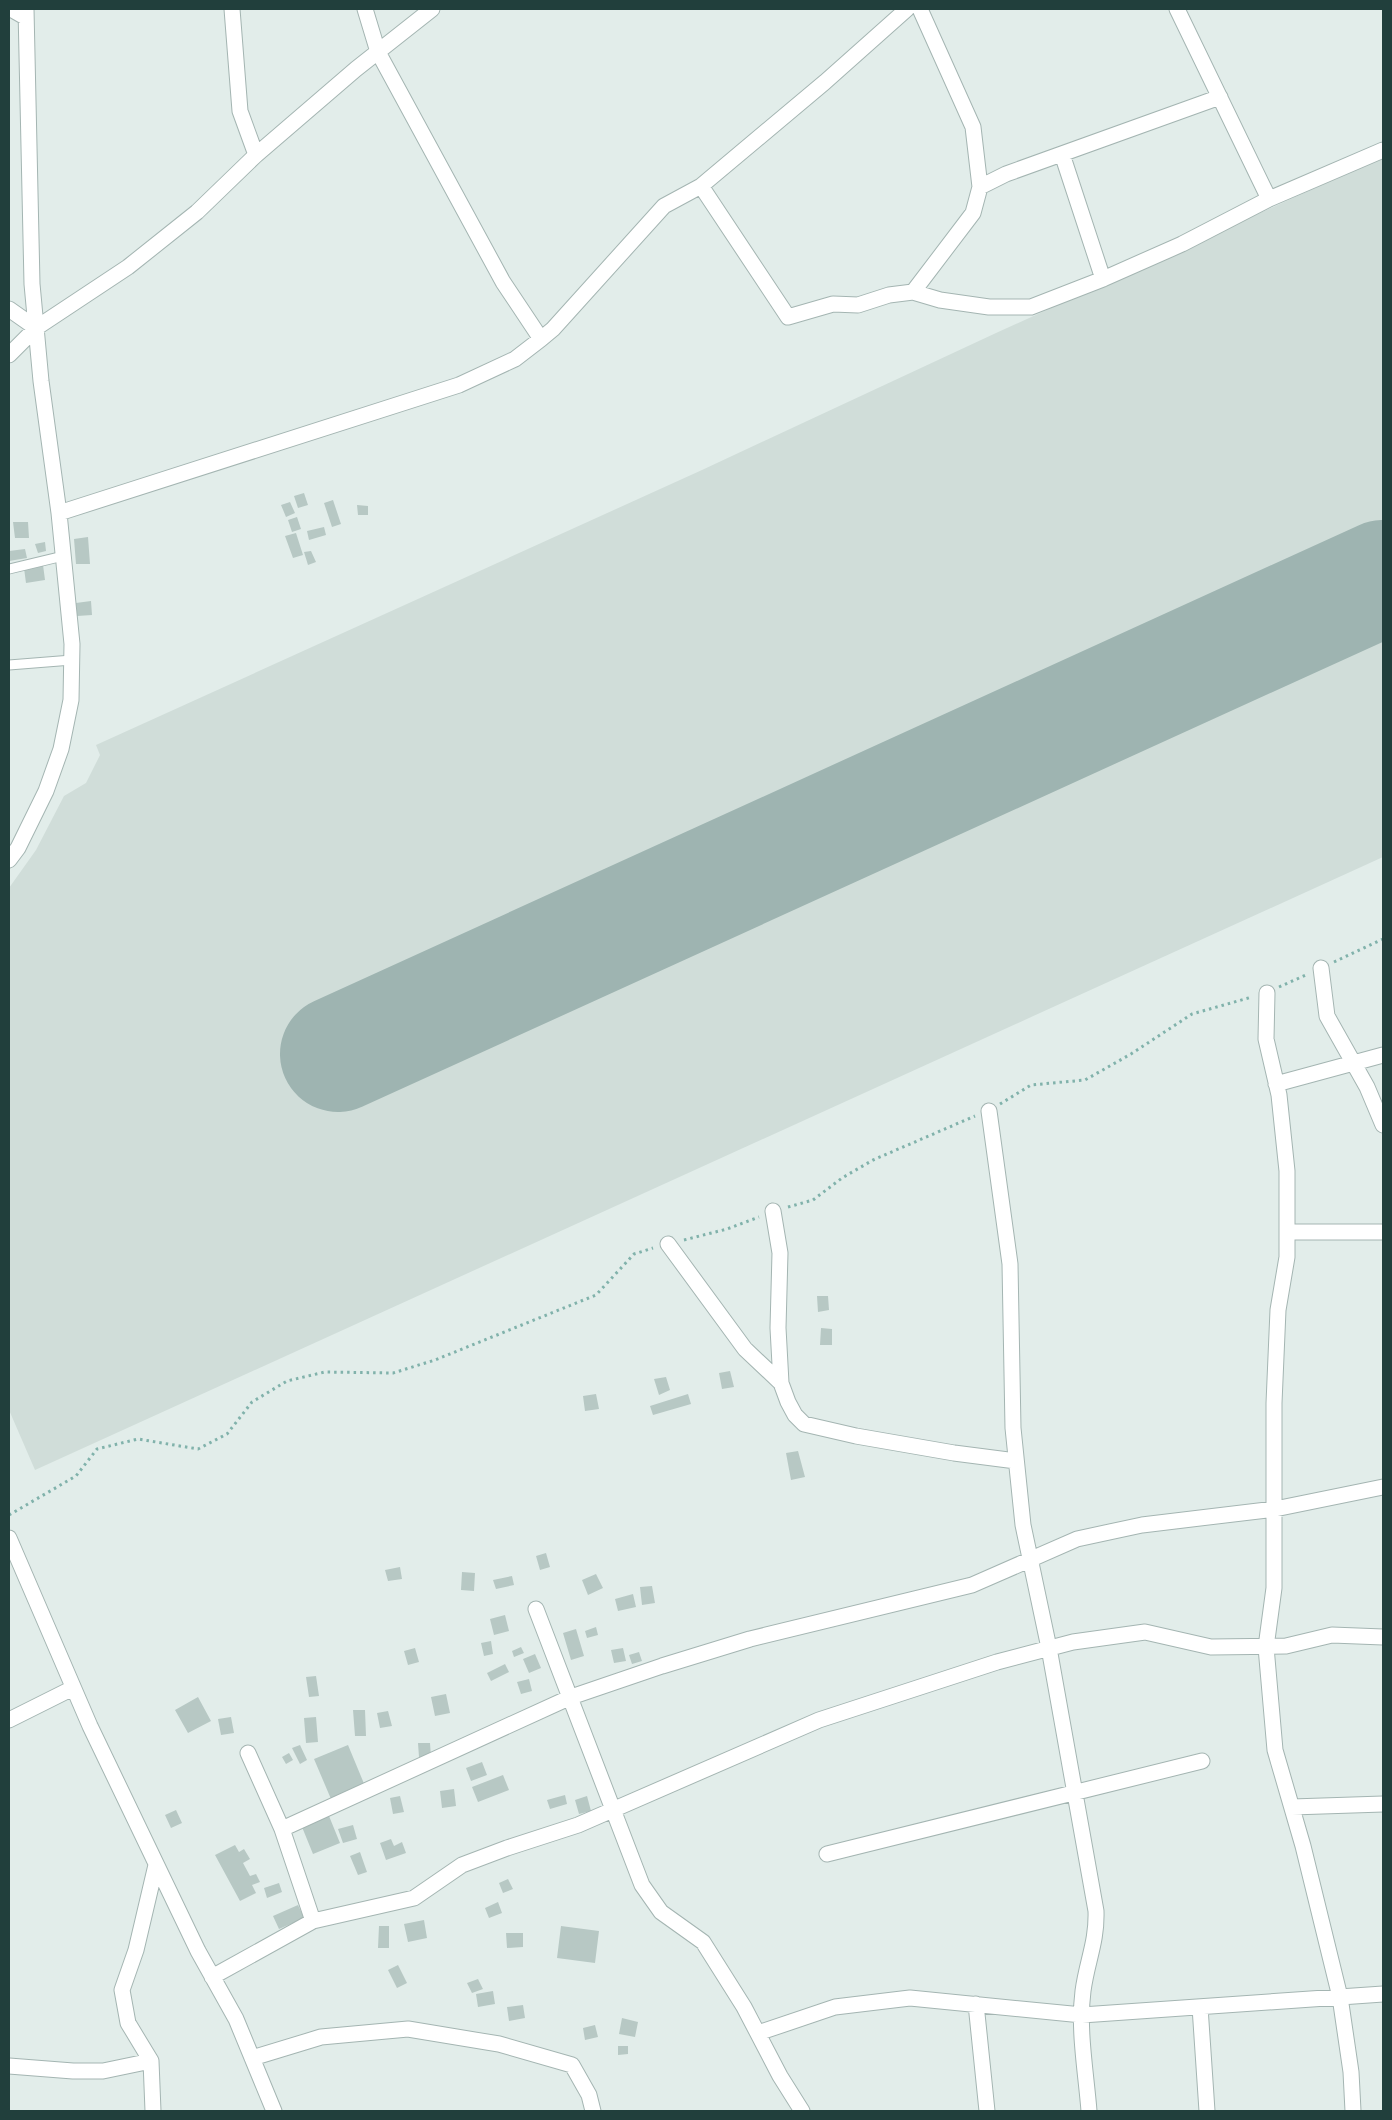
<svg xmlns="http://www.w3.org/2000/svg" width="1392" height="2120" font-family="Manrope,sans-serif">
<rect width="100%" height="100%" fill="#e2edea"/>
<path fill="#d0ddd9" d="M1383,157V857L35,1470L9,1410V888L36,850L64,796L86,783L100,755L96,745L702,470L996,333Z"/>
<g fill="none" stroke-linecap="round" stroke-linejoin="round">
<path stroke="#9eb4b1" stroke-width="116" d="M338,1054L1383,578"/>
</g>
<path fill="#b7c8c4" d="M304,493L308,505L298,508L294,496Z
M333,500L341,524L332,527L324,503Z
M290,502L295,513L286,517L281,505Z
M357,505L368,506V515H358Z
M297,517L301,529L292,532L288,520Z
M13,522H28L29,538H15Z
M324,527L326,535L309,540L307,531Z
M296,533L303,555L293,558L285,536Z
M88,537L90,564H76L74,539Z
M45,542L46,551L38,553L35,544Z
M25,549L27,558L9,561V551Z
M311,551L316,562L308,565L304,552Z
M43,565L45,580L26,583L24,568Z
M91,601L92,615L77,616L76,603Z
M817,1296H828L829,1310L818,1312Z
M821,1328L832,1329V1345H820Z
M730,1371L734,1387L722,1389L719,1373Z
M666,1377L670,1390L659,1395L654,1379Z
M596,1394L599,1409L585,1411L583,1396Z
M688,1394L691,1404L653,1415L650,1406Z
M798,1451L805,1477L791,1480L786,1453Z
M546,1553L550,1567L540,1570L536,1556Z
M400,1567L402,1579L388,1581L385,1570Z
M462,1572L475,1573L474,1591L461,1590Z
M596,1574L603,1588L588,1595L582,1580Z
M512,1576L514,1585L496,1589L493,1580Z
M652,1586L655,1603L642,1605L640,1587Z
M633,1594L636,1607L618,1611L615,1599Z
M505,1615L509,1631L494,1635L490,1619Z
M596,1627L598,1635L587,1638L585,1631Z
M576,1629L584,1656L571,1660L563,1633Z
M491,1641L493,1654L484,1656L481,1643Z
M521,1647L524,1653L514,1657L512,1651Z
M415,1648L419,1662L408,1665L404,1651Z
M623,1648L626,1661L614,1663L611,1650Z
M639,1652L642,1661L632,1664L629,1655Z
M535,1654L541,1668L529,1673L523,1659Z
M505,1664L509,1672L491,1681L487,1673Z
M316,1676L319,1696L309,1697L306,1677Z
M529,1679L532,1691L521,1694L517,1682Z
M446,1694L450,1713L435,1716L431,1697Z
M198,1697L211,1721L188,1733L175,1710Z
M353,1710H365L366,1736H355Z
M388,1711L392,1726L380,1728L377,1713Z
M231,1717L234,1733L221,1735L218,1719Z
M316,1717L318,1742L306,1743L304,1718Z
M418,1743H430L431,1757H419Z
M300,1745L307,1760L300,1764L292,1748Z
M348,1745L365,1786L331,1799L314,1759Z
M289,1753L293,1760L286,1764L282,1757Z
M482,1762L487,1775L471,1781L466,1768Z
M503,1775L509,1790L478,1802L472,1787Z
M454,1789L456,1806L442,1808L440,1791Z
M565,1795L567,1804L550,1809L547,1800Z
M400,1796L404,1812L393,1814L390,1798Z
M587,1796L591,1811L579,1814L575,1800Z
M176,1810L182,1823L171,1828L165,1815Z
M329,1816L340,1843L313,1854L302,1827Z
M353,1825L357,1839L343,1843L338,1829Z
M391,1839L394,1846L402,1842L406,1853L386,1860L380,1843Z
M235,1845L239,1852L244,1849L250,1859L243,1863L250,1876L256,1874L260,1882L252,1885L256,1893L240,1901L215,1855Z
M360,1852L367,1872L358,1875L350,1856Z
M508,1879L513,1889L503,1893L499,1883Z
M279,1883L282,1892L267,1898L264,1888Z
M498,1902L502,1913L489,1918L485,1908Z
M298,1905L304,1918L279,1929L273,1916Z
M424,1920L427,1938L408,1942L404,1924Z
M379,1926H389V1948H378Z
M561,1926L599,1931L595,1963L557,1958Z
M506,1933H523V1947L507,1948Z
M398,1965L407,1983L397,1988L388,1970Z
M478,1979L483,1989L472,1993L467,1983Z
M493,1991L495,2004L478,2007L476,1994Z
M523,2005L525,2018L509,2021L507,2007Z
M622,2018L638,2022L635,2037L619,2034Z
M595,2025L598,2037L585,2040L583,2028Z
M618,2046H628V2054L618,2055Z"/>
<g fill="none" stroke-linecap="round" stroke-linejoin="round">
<g stroke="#a4b5b2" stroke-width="11">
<path id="lane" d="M9,569L63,556
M9,665L72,660"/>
</g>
<g stroke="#a4b5b2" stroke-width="17">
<path id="street" d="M11,9L25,17
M232,9L240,111L256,155
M365,9L378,52L503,282L541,339
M1177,9L1269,199
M1062,154L1103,279
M701,186L788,317L833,304L858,305L889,295L913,292L940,300L989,307H1031L1103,279L1182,244L1269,199L1383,150
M980,187L1006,174L1220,97
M913,292L973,213L980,187L973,127L920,9
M9,309L36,328
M9,355L36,328L128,267L197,212L256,155L356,69L432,9
M59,513L459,385L515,359L541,339L553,329L664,206L701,186L825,82L907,9
M9,860L18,848L46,791L61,749L71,700L72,644L59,513L41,381L32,284L26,9
M1321,968L1327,1016L1367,1087L1383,1125
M1267,993L1266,1039L1279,1095L1287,1171V1257L1278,1310L1274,1403V1588L1266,1647L1275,1750L1303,1846L1340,1997L1351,2072L1353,2111
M1276,1084L1383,1055
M989,1111L1010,1264L1013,1428L1023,1525L1049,1648L1096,1911C1097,1942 1087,1961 1083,1991C1078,2030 1086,2072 1089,2111
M773,1211L780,1253L778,1328L781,1383L788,1402L795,1415L804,1424L856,1436L954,1453L1016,1461
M1287,1232H1383
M668,1244L745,1349L781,1383
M9,1538L90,1726L198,1951L236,2019L274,2111
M536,1609L642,1885L661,1912L703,1942L744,2007L780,2076L802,2111
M9,1720L73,1688
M248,1753L282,1829L313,1921
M1292,1807L1383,1804
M282,1829L571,1697L662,1666L750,1639L972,1585L1077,1539L1142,1525L1275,1509L1383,1487
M827,1854L1202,1761
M212,1977L313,1921L414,1898L462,1865L507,1848L578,1825L819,1720L997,1662L1073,1642L1145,1632L1211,1647L1286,1646L1332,1635L1383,1637
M976,2004L987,2111
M1200,2007L1207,2111
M758,2033L835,2007L910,1998L1082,2015L1383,1994
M252,2058L321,2037L408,2029L499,2044L572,2065L589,2095L593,2111
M9,2066L73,2071H103L151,2061
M153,2111L151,2061L128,2023L122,1990L136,1950L156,1865"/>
</g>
<path stroke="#81b2ab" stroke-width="3" stroke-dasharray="2.5 4" stroke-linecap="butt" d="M1334,962L1383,939
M1279,987L1308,974
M1000,1104L1031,1085L1085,1080L1131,1054L1192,1014L1252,997
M788,1207L813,1200L842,1178L873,1160L975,1116
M684,1240L727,1229L759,1217
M9,1515L76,1476L97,1449L138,1439L198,1449L227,1434L252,1402L287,1381L325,1372L393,1373L435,1360L596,1295L634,1254L653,1248"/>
<use href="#lane" stroke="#fff" stroke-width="9"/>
<use href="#street" stroke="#fff" stroke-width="15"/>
</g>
<rect width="1392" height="2120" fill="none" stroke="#213f3c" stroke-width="20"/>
</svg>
